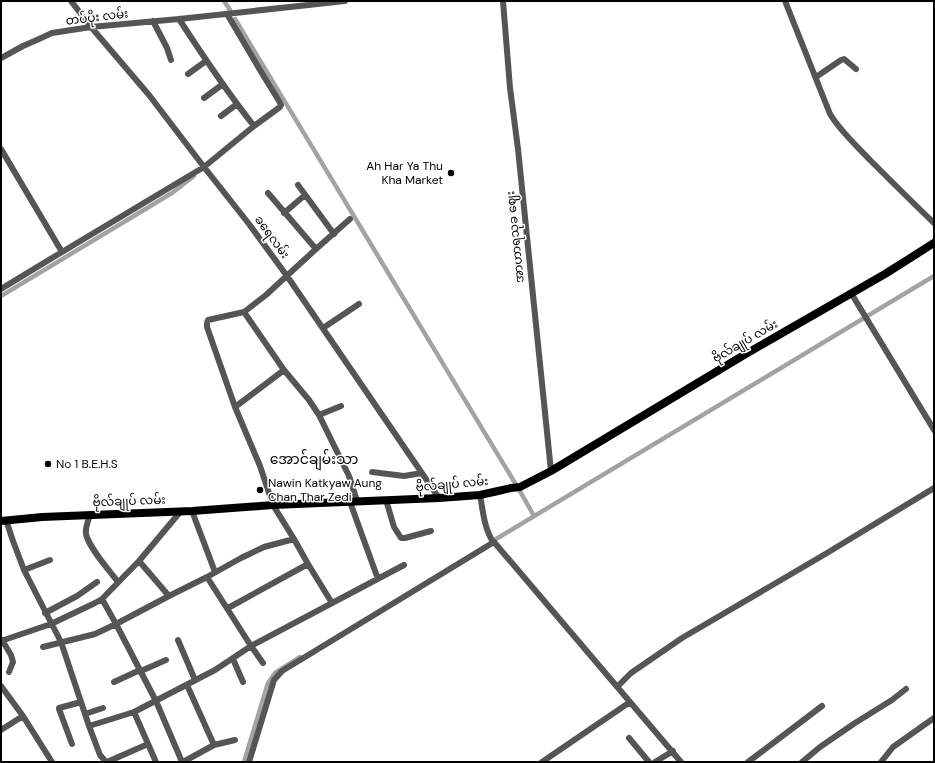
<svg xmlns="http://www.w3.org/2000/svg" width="935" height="763" font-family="'DM Sans','Noto Sans Myanmar',sans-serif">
<rect width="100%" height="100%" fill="#fff"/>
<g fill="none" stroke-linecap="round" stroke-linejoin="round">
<path stroke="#a3a3a3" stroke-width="4.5" d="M224,1L230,10
M235,19L521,493L534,516
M1,296L172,193L194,176
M491,542L934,276
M244,762L268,683L275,673L300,657"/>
<path stroke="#555" stroke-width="6" d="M71,1L91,27L149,95L204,167L249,224L287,276L439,498
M503,1L510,88L518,149L551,471
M785,1L830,114C841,132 856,145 870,160C891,181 912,202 934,223
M179,19C203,56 227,92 254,126
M153,21L167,48L171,60
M1,58L23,46L39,39L52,33L91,27L179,19L345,1
M188,74L206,61
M816,77L841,60L844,59L856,69
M204,98L223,84
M221,116L237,104
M1,149L62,252
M298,185L334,234
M268,193L316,249
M284,213L305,195
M1,289L62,252L204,167L254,126L280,107L281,105L279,101L263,75L227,14
M851,293L934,430
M244,312L284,370L309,400L319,415L349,476L357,501
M323,328L359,304
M235,407L284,370
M319,415L341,406
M372,472L404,476L422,473
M480,495C483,511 484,528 493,542H494
M386,500L394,527L401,538H405L431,531
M350,502L378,579
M192,511L215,572
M90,515C88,521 85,528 86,534C89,548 109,570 118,582
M6,520L13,541L24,570L61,642L89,726L100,755L106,762
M494,542L681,762
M139,561L169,596
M308,564L332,603
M24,570L50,560
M102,599L116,624L156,701L182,762
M228,608L308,564L294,539L273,505L260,466L235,407L207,327V323L208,320L244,312L266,295L316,249L350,219
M45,613L77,596L97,582
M2,640L11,655L13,662L9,672
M178,640L195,680
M1,641L51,624L95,603L102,599L139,561L181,511
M43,647L95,634L116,624L169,596L207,577L241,558L264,547L294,539
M233,659L243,682
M263,663L251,646L404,565
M141,671L166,660
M114,682L140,670
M187,685L214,745
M1,686L23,716L52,762
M617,687L631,673L682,638L827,553L934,488
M134,712L156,762
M85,714L103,708
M89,726L134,712L215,670L251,646L207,577
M1,730L23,716
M629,738L649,762
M72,744L59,709V708L81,702
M107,762L148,744
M183,762L214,745L235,740
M249,762L274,680L282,671L494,542
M542,762L630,702
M655,762L673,751
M748,762L822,706
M802,762L820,747L855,723L892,700L906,689
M881,762L893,747L934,718"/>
<path stroke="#000" stroke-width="8" d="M1,521L42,517L192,511L273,505L439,498L480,495L498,491L511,488L520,487L551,471L744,355L885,274L934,243"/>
</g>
<g fill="#000" stroke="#fff" stroke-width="1.5">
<circle cx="451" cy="173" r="4"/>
<circle cx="48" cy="464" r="4"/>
<circle cx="260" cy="490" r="4"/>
</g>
<g text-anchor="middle" stroke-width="3" stroke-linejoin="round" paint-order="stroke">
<g font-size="12" fill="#000" stroke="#fff">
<text transform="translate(97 17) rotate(-7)" y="4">တပ်ပိုး လမ်း</text>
<text transform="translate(272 237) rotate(54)" y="4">ခရေလမ်း</text>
<text transform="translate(515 237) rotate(-96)" y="4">အာဟာရသုခ ဈေး</text>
<text transform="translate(745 341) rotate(-30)" y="4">ဗိုလ်ချုပ် လမ်း</text>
<text transform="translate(452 484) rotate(-5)" y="4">ဗိုလ်ချုပ် လမ်း</text>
<text transform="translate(129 501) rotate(-2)" y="4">ဗိုလ်ချုပ် လမ်း</text>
</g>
<g font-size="12" fill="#000" stroke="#fff" text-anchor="start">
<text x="443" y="170" text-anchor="end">Ah Har Ya Thu<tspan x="443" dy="14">Kha Market</tspan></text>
<text x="56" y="468">No 1 B.E.H.S</text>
<text x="268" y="487">Nawin Katkyaw Aung<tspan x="268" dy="14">Chan Thar Zedi</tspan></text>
</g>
<g font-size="14" fill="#000" stroke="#fff">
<text x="314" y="464">အောင်ချမ်းသာ</text>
</g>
</g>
<rect width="935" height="763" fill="none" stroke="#000000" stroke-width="4"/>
</svg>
